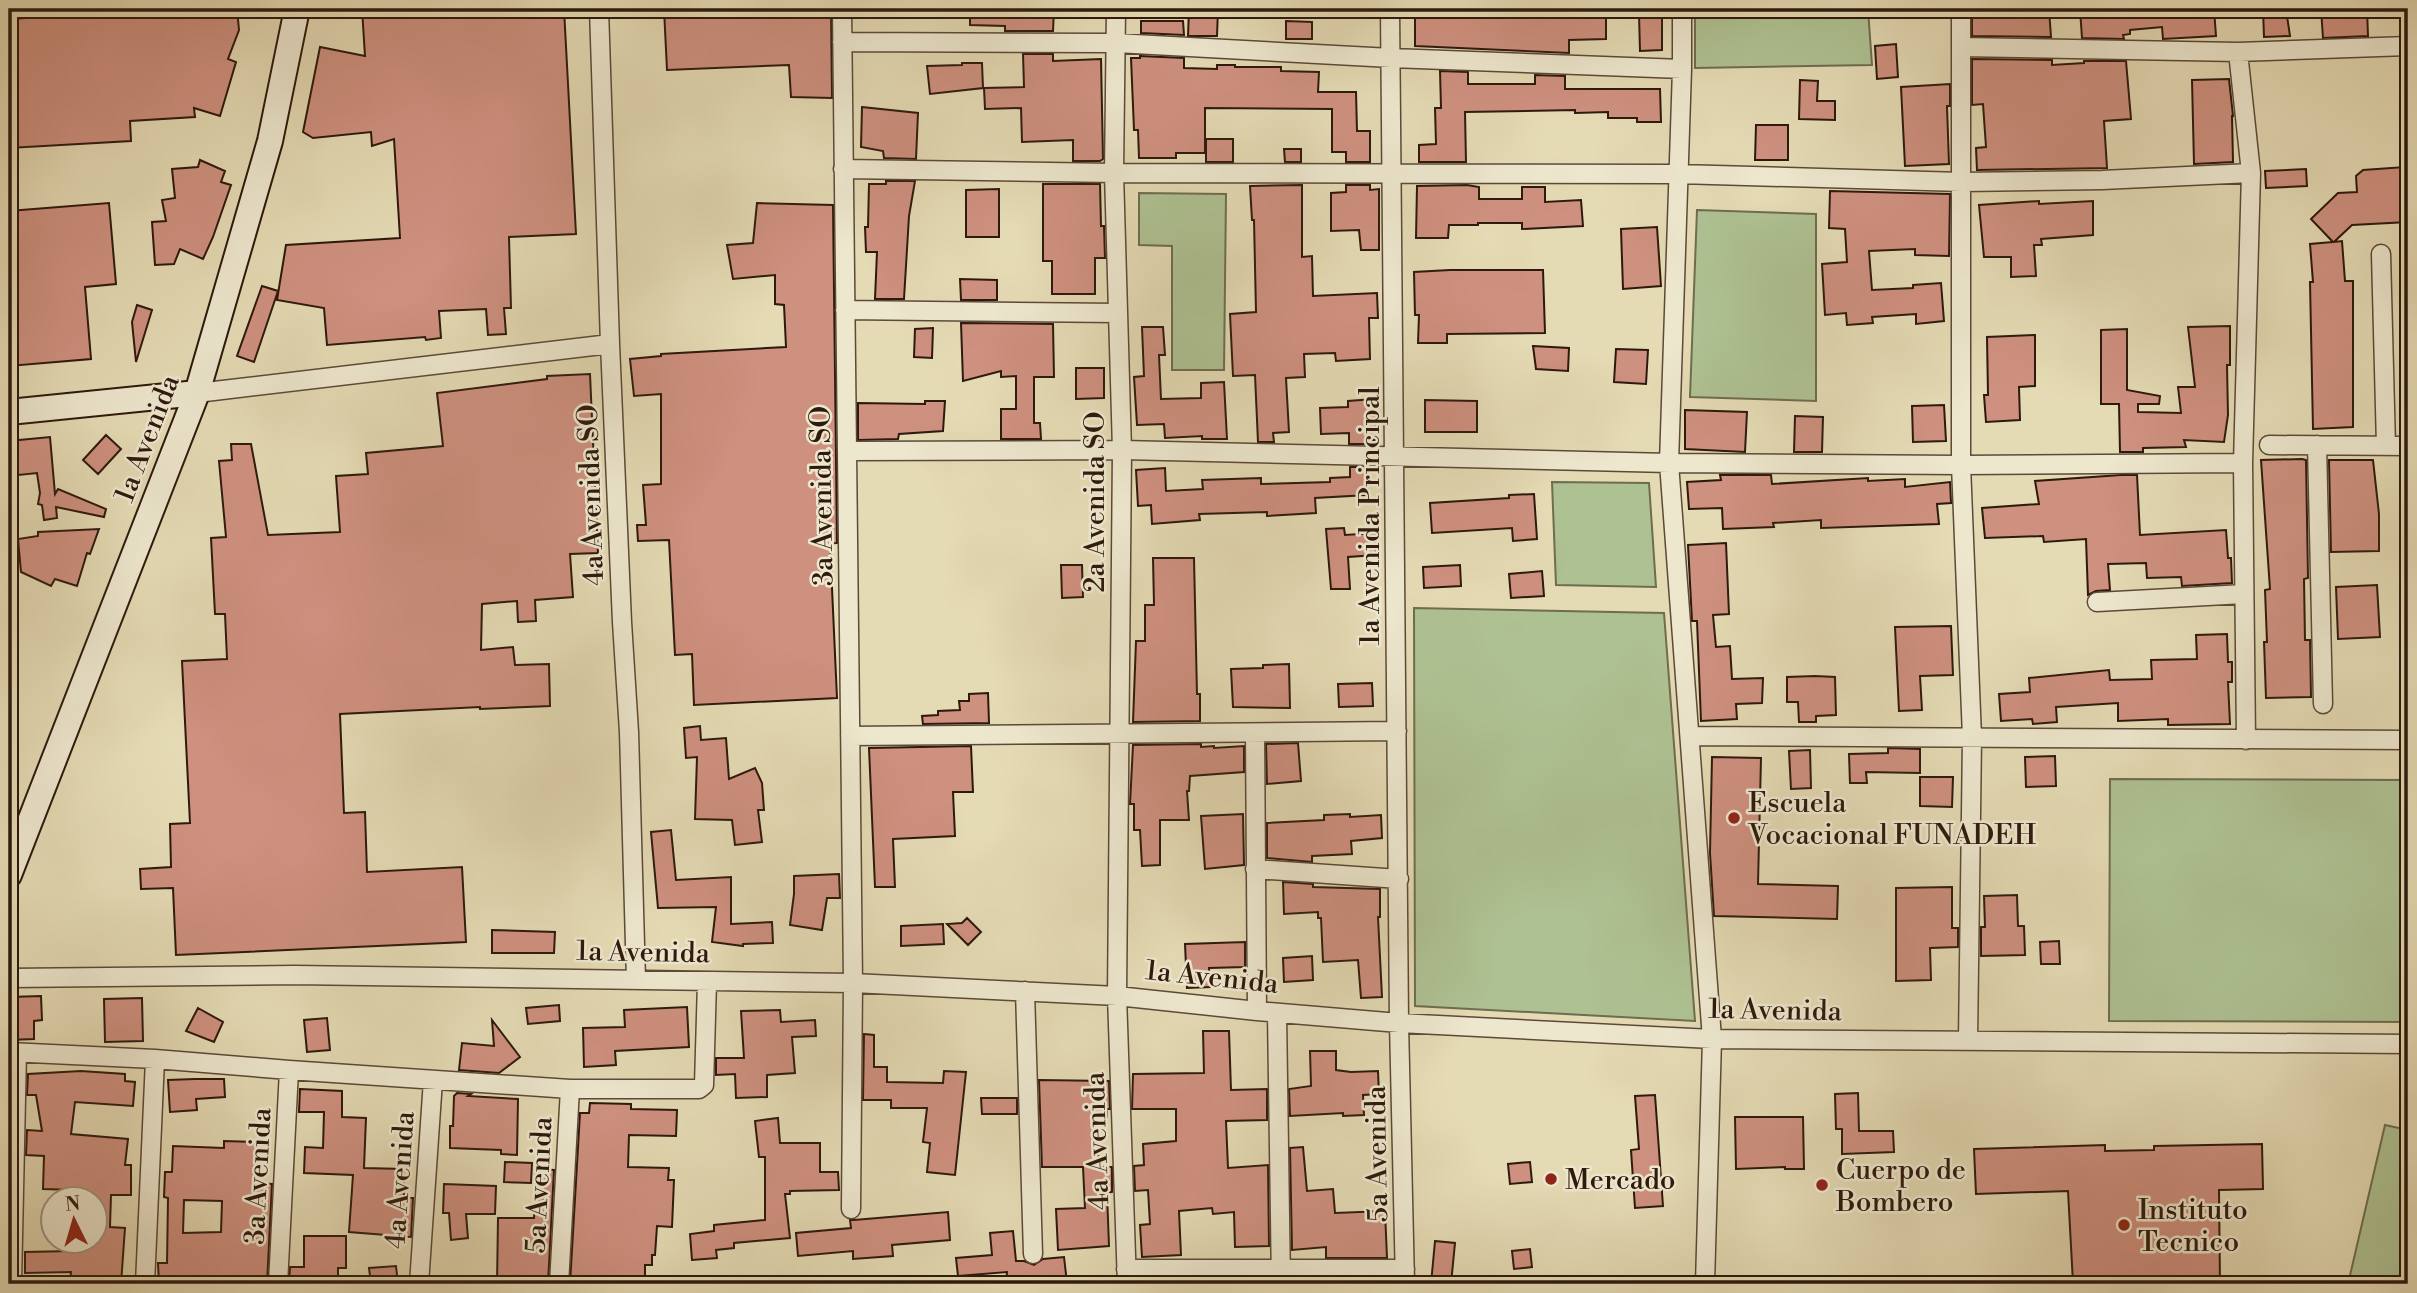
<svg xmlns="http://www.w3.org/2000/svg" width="2417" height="1293" font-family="'Libre Bodoni',serif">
<rect width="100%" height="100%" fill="#e4dab4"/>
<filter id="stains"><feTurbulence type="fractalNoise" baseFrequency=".00286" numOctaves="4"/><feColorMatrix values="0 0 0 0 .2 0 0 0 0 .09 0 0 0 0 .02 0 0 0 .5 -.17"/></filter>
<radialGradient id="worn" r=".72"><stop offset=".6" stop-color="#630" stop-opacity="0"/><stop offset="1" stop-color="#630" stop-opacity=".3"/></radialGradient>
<path fill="#aec192" stroke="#6e6d50" stroke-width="2" d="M1695,9H1868L1872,65L1695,68Z
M1139,193L1226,194L1224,370H1172V246L1139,245Z
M1697,210L1816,214V401L1690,397Z
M1552,482L1649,483L1656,587L1556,585Z
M1414,608L1664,613L1695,1021L1415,1006Z
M2110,779L2408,780V1022L2109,1021Z
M2385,1125L2408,1130V1284H2348Z"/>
<path fill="#ce907f" stroke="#2e190d" stroke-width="2" fill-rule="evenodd" d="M60,9H118L119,13L184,9H237L239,30L228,59L236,62L220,116L194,108L195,117L130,121L131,141L9,148V19L61,16Z
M362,9H564L576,234L509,237L511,308H504L506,334L488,335L486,309L439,311L441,338L426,340L425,337L327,345L324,308L277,300L286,245L400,238L394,139L372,146L371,132L313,138L303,132L320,47L365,56Z
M664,9H831L832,98L791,97L789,65L667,70Z
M970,9H1054L1053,31H1005V26L970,25Z
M1189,9H1218L1217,36H1188Z
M1415,9H1502V15H1540V9H1593V18H1606V39L1569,40V53L1415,46Z
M2049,9L2051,37L1972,36V10Z
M2080,9H2214L2216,36L2163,39L2162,27L2130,30V34L2123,35L2124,39L2082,38Z
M2263,9H2286L2290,36L2264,37Z
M2321,9H2367L2368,36L2323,38Z
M1662,13V50L1640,51L1639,14Z
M1141,21H1183L1184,35L1141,33Z
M1286,21L1312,22V39H1286Z
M1896,44L1898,77L1877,79L1875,46Z
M1023,54H1053V61L1101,59L1103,159L1100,161H1073V140L1022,142L1021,108L985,109L984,88L1024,87Z
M1140,56L1184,58V68L1217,69V65H1235V67H1281V71L1319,72L1318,92H1356L1357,131H1370V162H1346V152H1332V109L1205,108V153H1176V158H1139L1138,130H1134L1131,58H1140Z
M1972,59L2052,60V65L2084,63V61H2126L2131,119L2104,121L2107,168L1977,170L1976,148L1986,147L1983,104L1972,105Z
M962,63H982L983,88L930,94L927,66L962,65Z
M1440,71L1468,72V84H1535V75L1565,76V89H1660L1661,122H1637V118H1608V112L1575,113V110L1465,112L1466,162H1419V145L1436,144L1435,108H1441Z
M2229,79L2233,116H2232L2233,162L2194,164L2192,80Z
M1800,80L1818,81L1817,101H1835V120L1799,119Z
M1950,84V106H1947L1949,164L1905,166L1901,87Z
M862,107L918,113L916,159L884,158L883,151L861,147Z
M1756,125H1788V160H1755Z
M1206,139H1233V162H1206Z
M1284,149H1301V162H1285Z
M200,160L225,171L221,182L231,185L213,237L203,259L180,249L174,264L155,265L152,222L166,221L162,200L175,198L172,169L198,167Z
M2405,167L2406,190H2408V222L2352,225L2334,242L2342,241L2345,281H2353V427L2313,429L2310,282H2313L2310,244L2333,242L2311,219L2338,193L2357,192L2356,176L2363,170Z
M2306,169L2307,186L2266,188L2265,171Z
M886,181H915L909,216L904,299H875L877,252H866L865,227H868L869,184H886Z
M1043,184H1100L1101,226H1104L1105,258H1095V294H1052V261H1043Z
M1302,185V257L1312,256L1313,296L1377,293L1378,318H1369L1370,359L1336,361L1335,353L1304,354L1305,377L1286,378L1289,432L1273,433L1274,442H1258L1255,375L1233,376L1230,314L1256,312L1254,220H1252L1250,186Z
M1346,185H1370V190L1379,189V250H1361L1359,230L1331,231V193L1346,192Z
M1467,185L1479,187V199H1522V187H1545V202L1581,200L1583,226L1522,229V223H1478V225H1449L1448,238H1416L1417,186Z
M999,189V237H966V190Z
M1830,191L1950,194L1949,256L1915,255V249L1869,251L1872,290L1913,288V285L1941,283L1944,321L1916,324V314L1872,317L1873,323L1847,325L1846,313L1825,315L1822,264L1847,262L1845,229L1829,228Z
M2039,201V204L2093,201V235L2041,239L2042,245H2034L2036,276L2011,277V257H1984L1979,205Z
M109,203L116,284L85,287L91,359L9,366V211Z
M757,203L833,205L837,543L830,544L837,698L694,705L692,654L675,655L669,540L638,541L637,525H646L643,485L661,484V394L634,396L630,359L661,356V354L786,347L784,305L775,304V275L733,279L727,245L753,243Z
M1657,227L1661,286L1623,289L1621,229Z
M1450,270H1543L1545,333L1447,334V343H1418L1419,315H1415L1414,272Z
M960,279L997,280V300H961Z
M262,286L278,291L254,362L237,356Z
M137,305L152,310L136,362L132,322Z
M961,323L1053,324L1054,377H1034V423H1040L1041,439H1001V409H1016V376L1001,377V371L963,381Z
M2230,326V365H2227L2228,415L2224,442L2184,440L2186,447L2143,448V452H2120L2119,404H2101V330L2127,329V390L2160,396L2159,404H2138V412L2181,413L2178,387H2195L2188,327Z
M1142,327H1163L1165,355H1159L1161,399L1201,398V383L1224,382L1227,439H1202V436L1165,438L1164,424L1137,425L1134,377L1144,376Z
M933,328L932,358L914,357L915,329Z
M2035,335V386L2019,387L2020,420L1986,422L1984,395H1988L1987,337Z
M1533,346L1569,348L1568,371L1536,369Z
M1616,349L1648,350L1646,384L1614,382Z
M1076,368H1104V398L1076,399Z
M590,374L598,553L570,554L573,597L535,600L536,621L518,622L517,601L482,604L481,650L513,647L515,665L549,664L550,706L480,709V707L340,714L344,813L365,812L367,872L462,867L466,942L176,955L173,888L141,889L140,869L171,867L170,824L190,823L182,661L227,659L225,614H215L211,538L226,537L219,461L232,460L231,444H251L268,535L340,532L336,476L368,474L366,453L443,446L437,393L547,379V376Z
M1374,399L1376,440H1365V444H1349V433L1321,434L1320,408L1348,407V401Z
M1425,400L1477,401V432H1425Z
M925,401H945L943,431L899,434L898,439L858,440V403L925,404Z
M1944,405L1946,441L1913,442L1912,406Z
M1685,410L1747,412L1745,452L1685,449Z
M1795,416L1823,417L1822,452H1794Z
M106,435L121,449L98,474L83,460Z
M50,437L55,494L58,489L106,509L104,517L56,507L57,518L44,520L42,505L38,504L40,493L37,473L9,476V441Z
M2302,459L2306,460L2308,578L2304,579L2305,640H2310L2311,697L2266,698L2264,642H2267L2265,590L2270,589L2261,460Z
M2329,460H2373L2379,514V551L2331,552Z
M1350,467H1367L1368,495L1315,498L1316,513L1267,516V512L1199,514L1200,520L1152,524L1151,505L1138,506L1136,470L1165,468L1166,491L1203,489L1202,480L1261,478V484L1330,482V478L1350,477Z
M1720,475H1771L1772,484L1868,478V481L1905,479V487L1950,482L1951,503L1937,504L1939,524L1821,528V520L1773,523L1774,527L1723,529L1722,508L1689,509L1687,482L1721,480Z
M2121,475H2137L2140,535L2226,530L2228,558H2231L2232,583L2182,586L2181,577L2147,578L2146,563L2108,564L2110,590L2096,591L2088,595L2086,539L2044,542L2043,536L1985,538L1982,508L2039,504L2035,481Z
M1534,494L1537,539L1513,541L1512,528L1432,533L1430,503L1509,498V495Z
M1344,528L1345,535L1375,533L1376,555L1348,557L1350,589H1331L1326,529Z
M99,529L90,554L87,553L77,586L55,579L51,586L21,572L18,539L38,536V532Z
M1726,543L1729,614L1713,615L1716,647L1730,646L1732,679L1763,678L1762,703L1736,704L1737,719L1701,721L1697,621H1692L1688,545Z
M1153,558H1194L1197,694H1200V721L1133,722L1136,641H1145V605H1154Z
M1061,565H1082L1083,597L1062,598Z
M1460,565L1461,586L1424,588L1423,567Z
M1542,571L1544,596L1511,598L1509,574Z
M2377,585L2380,637L2338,639L2336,587Z
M1951,626L1953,675L1920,676L1922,710L1899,711L1895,627Z
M2227,634L2228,662H2232V682H2228L2230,724L2168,725V719L2118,721V703L2056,707L2057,722L2033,724L2032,719L2001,721L1999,694L2030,692L2029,678L2109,670L2110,680L2152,679L2151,660L2197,659L2196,635Z
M1289,664L1290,708L1233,707L1231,669L1263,668V665Z
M1815,676L1835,677L1836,715L1816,716V722H1799L1798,702H1787V677Z
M1372,683L1373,706L1339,707L1338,684Z
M988,693L989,723L923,724L922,716L938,715V711L960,710L959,701H969V694Z
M700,726L701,740L726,738L729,779L755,768L762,783L764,810H758L762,842L735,845L732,820L695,819L697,757L686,758L684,728Z
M1298,743L1301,781L1267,784L1266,744Z
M1201,744V747L1214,746V748L1244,746V772L1190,776L1189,791H1187L1189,820H1160V865L1142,866L1140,830H1134V804H1130L1133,745Z
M971,746L973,792H953L955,836L893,839L895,887H875L869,748Z
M1888,748L1920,749V773L1866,772L1867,783H1850L1849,754L1888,753Z
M1810,750L1811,788L1791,789L1789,751Z
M2055,756L2056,786L2026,787L2025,757Z
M1712,757L1761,758L1758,884L1838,886L1837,919L1714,916L1710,853Z
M1920,777H1953L1952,807L1920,806Z
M1243,814L1244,865L1205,869L1201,816Z
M1350,814V817L1381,815L1382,838L1351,841L1352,854L1312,856V862L1267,858V823L1324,820V815Z
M671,830L676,880L731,877V924L772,922L773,943L743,944V946L712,942L716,907L658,908L651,832Z
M839,874L840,898H827L822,930L790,925L794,894V876Z
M1283,882L1313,884V887L1380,889V917H1378L1382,997L1361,998L1358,960L1323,962L1321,918H1318V912L1284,914Z
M1952,887V928H1958V947L1930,948L1931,980L1896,981V888Z
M2017,895L2018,926H2024L2025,955L1981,956V927H1985L1984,896Z
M967,918L981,932L968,945L947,924L962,923Z
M943,924L944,944L901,946V926Z
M492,930L555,932L554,953H492Z
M2059,941L2060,964H2041L2040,942Z
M1245,942V967L1209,968L1210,987L1187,988L1185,944Z
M1312,956L1313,980L1284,982L1283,958Z
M41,996L42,1020L34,1021V1039L9,1040V997Z
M142,998L143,1041L105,1042L104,999Z
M559,1005L560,1021L528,1024L526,1008Z
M687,1007L689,1047L615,1051L616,1065L584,1067L583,1028L625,1027L624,1010Z
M198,1008L223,1022L214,1042L186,1031Z
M780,1010L781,1022L815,1020L816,1036L792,1037L795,1073L767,1075V1097L736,1098L735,1074L716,1075V1058H744L741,1011Z
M327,1018L330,1050L307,1052L304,1020Z
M492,1020L520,1057L499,1073L459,1070L462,1043L494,1046Z
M1203,1031H1229L1231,1090L1267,1089V1120L1226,1121L1228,1168L1268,1165L1269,1246L1235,1247L1234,1212L1213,1214L1212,1208L1179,1211L1181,1255L1142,1257L1140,1225L1150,1224L1148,1190L1135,1191L1134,1166L1144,1165L1143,1144L1176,1141V1109H1132L1133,1074L1204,1073Z
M864,1034L874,1035V1067H887V1082L943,1083L944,1071L966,1072L955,1175L927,1172L930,1143L923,1142L927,1108H891V1100H863Z
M1310,1051H1336V1070L1351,1072L1378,1071L1379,1094L1363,1095L1364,1115L1343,1116V1113L1290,1116L1289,1089L1311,1086Z
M81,1071L125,1074V1081L135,1082L133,1106L75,1102L71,1134L128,1139L125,1165H131V1195H111L110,1227L125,1228L121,1284L70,1283L71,1272L25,1273V1252L72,1251L73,1241H94V1199H75V1190L43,1189L44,1156L26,1155L27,1130L42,1131L36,1095H27L28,1074Z
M195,1079H224L225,1097L196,1099L197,1110L170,1112L168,1080Z
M1039,1080L1109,1081L1110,1109H1107V1117L1096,1118L1099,1167H1112V1192L1107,1193L1109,1246L1058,1250L1056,1209L1085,1208L1083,1167H1042Z
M300,1089L342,1091V1117L366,1118L364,1168L404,1169V1198H413L411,1237L349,1232L353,1175L304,1173L305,1147L323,1148L324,1112H299Z
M457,1093L471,1094L468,1096L518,1099L517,1155L501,1154V1150L450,1148V1126H453L454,1096Z
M1858,1093L1859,1131H1893L1894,1152L1842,1154V1129H1836L1835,1094Z
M1655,1095L1663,1206L1635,1208L1631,1150L1639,1149L1635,1096Z
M981,1098H1017V1114H982Z
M590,1103L631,1104V1109L677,1110L676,1136L629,1135L628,1167L669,1168L668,1180H674L672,1227L657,1226L655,1255H652V1265H645V1284H570L580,1113H589Z
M1735,1117H1803L1804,1169H1785V1167L1736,1169Z
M778,1118L780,1143H820V1172H838L839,1190L790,1191V1194H785L790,1238L734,1243V1248L716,1250L717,1258L692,1260L690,1234L714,1231V1225L765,1220V1157H759L755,1121Z
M224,1141L258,1142L257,1183L272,1184L267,1284H159L158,1263H167L168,1198L164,1197L165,1172H172L173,1146L224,1148ZM184,1200L222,1201L221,1232L183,1233Z
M2262,1144L2263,1189L2219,1190L2220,1284H2133V1279L2073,1283L2068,1191L1976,1194L1974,1149L2105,1145V1151L2154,1150V1146Z
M1303,1147L1307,1191L1333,1189L1335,1213L1385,1211L1387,1258H1326V1247L1292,1250L1290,1148Z
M505,1162L532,1163L531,1183L504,1182Z
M1530,1162L1532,1182L1510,1184L1508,1164Z
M536,1169L554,1170L548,1284H497L498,1218H534Z
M444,1184L496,1186L495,1214H466L468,1238L451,1240L449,1213H443Z
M948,1212L950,1240L892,1245L893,1256L853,1259V1251L798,1256L796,1233L851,1228L850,1220H854Z
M1013,1231L1016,1261H1024L1034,1265L1043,1259L1064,1257L1067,1283L1006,1284L1007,1272L958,1276L956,1258L992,1255L990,1233Z
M304,1236H346V1268H338V1284H289L290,1267H304Z
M1435,1241L1455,1243L1451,1284H1431Z
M1530,1249L1532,1267L1514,1269L1512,1251Z
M396,1266L398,1284H371L369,1268Z"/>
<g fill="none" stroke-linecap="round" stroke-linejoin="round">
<g stroke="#5c4937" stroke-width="21">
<path id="street" d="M599,9L610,344L622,622L629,732L636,980
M842,9L853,983L851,1209
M1116,9L1114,173L1122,450L1117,996L1127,1284
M1390,9L1399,1023L1405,1284
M1682,9V69L1669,463L1712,1039L1705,1284
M1961,9V465L1972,737L1968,1041
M842,42L1116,43L1391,58L1682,69
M1961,47L2238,52L2408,46
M2238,52L2251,173L2243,463L2246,740
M843,169L1114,173L1678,174L1962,182L2102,180L2251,173
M2381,254L2386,446
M845,310L1118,313
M197,393L610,344
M2269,445L2408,446
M2317,445L2323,704
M847,451L1122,450L1669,463L1961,465L2243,463
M2097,602L2244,594
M1255,733L1257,1011
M850,736L1397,731
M1691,736L2408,740
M1255,869L1399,879
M9,978L294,975L853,983L1117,996L1257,1011L1399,1023L1712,1039L2408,1044
M1025,991L1033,1254
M1277,1013L1281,1284
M9,1052L155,1059L289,1070L570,1089H699L704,1085L707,982
M1126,1269H1405
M12,1284L17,1052
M145,1284L155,1059
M278,1284L289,1070
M419,1284L433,1080
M559,1284L570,1089"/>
</g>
<g stroke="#2e190d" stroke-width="28">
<path id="secondary" d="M9,412L197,393
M9,875L197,393L270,141L297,9"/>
</g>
<use href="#street" stroke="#ede7ce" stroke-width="18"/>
<use href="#secondary" stroke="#ede7ce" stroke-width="24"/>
</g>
<g fill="#8f2418" stroke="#ede7ce" stroke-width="2.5">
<circle cx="1734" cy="818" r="7"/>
<circle cx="1551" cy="1179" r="7"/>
<circle cx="1822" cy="1185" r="7"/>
<circle cx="2124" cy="1225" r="7"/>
</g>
<g text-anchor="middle" stroke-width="5" stroke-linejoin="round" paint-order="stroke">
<g font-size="28" fill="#2e190d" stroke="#ede7ce">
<text transform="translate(146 438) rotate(-69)" y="10">1a Avenida</text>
<text transform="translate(590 495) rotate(-92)" y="10">4a Avenida SO</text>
<text transform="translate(821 496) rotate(-91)" y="10">3a Avenida SO</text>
<text transform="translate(1094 502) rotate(-90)" y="10">2a Avenida SO</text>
<text transform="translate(1369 516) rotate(-90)" y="10">1a Avenida Principal</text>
<text transform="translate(643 951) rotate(1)" y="10">1a Avenida</text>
<text transform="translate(1212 976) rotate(6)" y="10">1a Avenida</text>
<text transform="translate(1775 1009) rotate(1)" y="10">1a Avenida</text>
<text transform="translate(1096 1141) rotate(-92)" y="10">4a Avenida</text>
<text transform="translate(1376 1154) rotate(-91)" y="10">5a Avenida</text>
<text transform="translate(257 1176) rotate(-87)" y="10">3a Avenida</text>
<text transform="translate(399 1180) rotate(-86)" y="10">4a Avenida</text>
<text transform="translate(538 1185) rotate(-87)" y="10">5a Avenida</text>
</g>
<g font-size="28" fill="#2e190d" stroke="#ede7ce" text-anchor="start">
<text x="1748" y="812">Escuela<tspan x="1748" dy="32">Vocacional FUNADEH</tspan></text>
<text x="1836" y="1179">Cuerpo de<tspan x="1836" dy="32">Bombero</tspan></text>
<text x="1565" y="1189">Mercado</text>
<text x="2138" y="1219">Instituto<tspan x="2138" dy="32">Tecnico</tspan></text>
</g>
</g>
<rect width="2417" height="1293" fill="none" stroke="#e4dab4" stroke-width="35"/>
<rect x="10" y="10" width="2396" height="1272" fill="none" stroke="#2e190d" stroke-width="3.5"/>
<rect x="18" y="18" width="2382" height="1258" fill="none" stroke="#2e190d" stroke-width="2"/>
<g transform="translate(74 1220) rotate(355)"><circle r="33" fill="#ede7ce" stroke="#a19581" stroke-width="2"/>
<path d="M0-5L12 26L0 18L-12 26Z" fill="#8f2418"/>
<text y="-10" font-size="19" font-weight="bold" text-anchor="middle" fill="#2e190d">N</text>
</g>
<rect width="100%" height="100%" filter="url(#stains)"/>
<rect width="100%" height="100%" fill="url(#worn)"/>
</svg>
